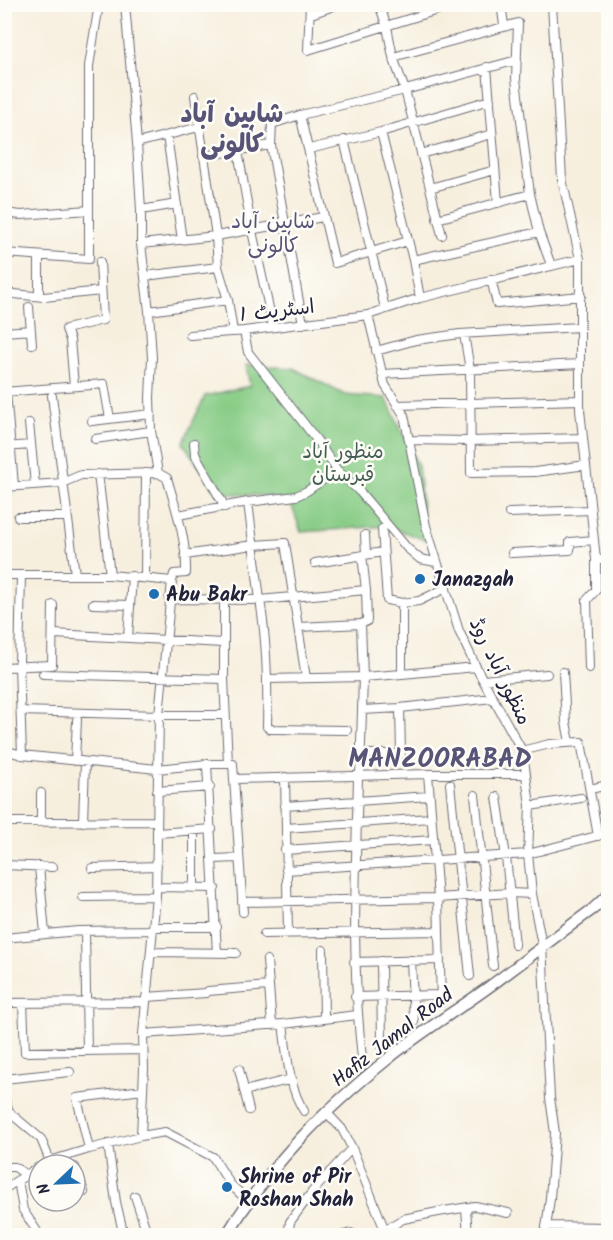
<svg xmlns="http://www.w3.org/2000/svg" width="613" height="1240" font-family="Kalam,'Playpen Sans Arabic',sans-serif">
<rect width="100%" height="100%" fill="#fdfcf7"/>
<filter id="ink" filterUnits="userSpaceOnUse"><feTurbulence type="fractalNoise" baseFrequency=".0167" numOctaves="2"/><feDisplacementMap in="SourceGraphic" scale="12" xChannelSelector="R" yChannelSelector="G"/><feConvolveMatrix kernelMatrix="1 2 1 2 8 2 1 2 1" color-interpolation-filters="sRGB"/></filter>
<filter id="wash" filterUnits="userSpaceOnUse"><feTurbulence type="fractalNoise" baseFrequency=".008" numOctaves="4" result="noise"/><feDisplacementMap in="SourceGraphic" scale="24" xChannelSelector="R" yChannelSelector="G"/><feGaussianBlur stdDeviation="1.35" result="paint"/><feColorMatrix in="noise" values="0 0 0 0 0 0 0 0 0 0 0 0 0 0 0 0 0 1.4 0 .05"/><feComposite in="paint" operator="in"/></filter>
<g filter="url(#wash)">
<rect width="100%" height="100%" fill="#f7efde"/>
<path fill="#87cc85" stroke="#547760" stroke-width="1.5" d="M246,365L293,368L345,395L386,398L418,466L425,540L387,526L301,532L292,506L267,496L217,493L183,443L205,396L250,386Z"/>
</g>
<g filter="url(#ink)">
<g fill="none" stroke-linecap="round" stroke-linejoin="round">
<g stroke="#6d6a74" stroke-width="10">
<path id="street" d="M125,4L137,143L141,210V244L149,311L152,358L150,397L151,431L158,473
M310,4L308,50L457,4
M379,4L387,27L393,57L405,90L442,235
M501,4L504,25
M552,4L562,179L580,259V410L596,559V590L587,600L589,668
M311,14L339,4
M393,57L518,23L516,79L530,194L539,232L551,265
M487,67L498,203
M195,96L216,236L218,267L228,300L233,332
M300,115L335,263L408,241
M381,132L413,260L420,298
M167,136L182,240
M344,140L385,308
M137,143L199,127
M309,149L381,132L490,100
M238,151L252,231L273,326
M421,154L492,134
M203,156L271,145
M430,188L495,170
M141,210L177,204
M4,213L21,215L89,210
M437,219L530,194
M141,244L216,236L323,217
M4,253L89,259V66L99,4
M413,260L539,232
M145,276L218,267
M491,279L497,304L581,296
M4,293L44,297L101,291
M39,296V256
M29,307L32,344
M149,311L228,300
M368,315L385,385L404,415L426,526L459,631L478,671L520,747L525,767L530,806L528,854L532,894L542,945L550,1098L555,1133L550,1198L545,1236
M303,324L271,145L272,124L300,115L405,90L517,60
M244,331L248,352L316,439L337,470L360,492L407,548L420,559L436,562
M4,332L31,330
M464,334L470,370L471,473L535,472L586,465
M190,335L244,331L368,315L420,298L580,259
M376,351L416,340L460,334L580,327
M382,374L580,364
M74,386L70,340L66,329L103,320L100,262
M4,392L104,384L110,419
M6,392L14,486
M52,396L75,574
M397,405L580,400
M92,421L151,414
M29,423L35,485
M95,439L151,431
M409,440L470,441L583,438
M194,443L195,454L225,507
M4,447L31,445
M98,474L110,575
M4,487L62,483L81,475L158,473L167,478C176,509 187,541 186,573L174,574L172,581
M509,513L591,510
M178,515L248,502L296,496L307,491L337,470
M18,517H67
M382,529L387,600L402,603
M365,535L366,554
M512,553L570,550V542L594,540
M185,555L253,545L285,543L306,678
M596,559H608
M315,563L383,552
M4,575H110L172,581L159,715L156,896L143,1034L144,1069L141,1136
M21,575L19,665L22,755
M145,578L146,473
M169,599L260,600L248,502
M224,600V679L228,763
M93,604L130,605
M361,624L367,621L366,590
M299,627L361,624L363,677L402,674V603L419,601L446,588
M54,634L223,643
M128,638L132,576
M4,667L52,665L53,605
M563,672L566,722L570,742
M43,674L224,679
M402,674L476,667
M268,679L363,677L360,776
M483,680L547,674
M400,708L493,698
M21,711L159,715H225
M347,730L270,729L267,727C268,684 267,642 260,600L366,590L362,555
M4,750L22,755L157,769L207,764H233L243,912
M521,751L550,744L581,742L598,836
M361,754H401L400,708L362,710
M75,761L77,720
M207,764L217,953
M428,774L438,898L441,1002
M358,776C356,872 351,962 362,1058
M285,777L288,933
M235,779L428,774H526
M4,783L7,751
M450,784L470,976
M590,789L608,785
M157,791L210,787
M475,795L493,966
M497,797L506,857L515,945
M285,806L429,796
M530,806L581,798
M4,822L157,821
M41,822V793
M83,822L85,762
M286,828L431,818
M194,831V888
M157,833L212,829
M285,850L433,840
M214,859L238,858
M4,865L53,867
M39,866L45,934
M92,868L157,866
M286,870L528,854L608,833
M156,887L215,888
M83,897L156,896
M242,902L438,898L510,893L532,894
M153,927H217
M85,931L87,1051
M264,934L438,931
M4,938L78,931L153,930
M323,950L324,1019
M151,952L236,953
M267,960L272,1025
M411,960L414,1022
M381,961L382,1046
M354,962L440,960
M146,997L206,993L208,991L269,986
M355,997L440,995
M4,1003L146,1002
M23,1003L25,1052L143,1050
M283,1024C287,1052 288,1087 304,1111
M143,1034L283,1024L357,1015
M239,1069L249,1110
M4,1079L70,1072
M244,1091L292,1079
M4,1098L9,1112L41,1139L50,1161
M326,1112L342,1129L352,1148L384,1228L385,1236
M108,1144L116,1202L124,1236
M89,1149L77,1098L143,1090
M43,1165L50,1161L89,1149L141,1136L165,1132L213,1157L230,1184L247,1200
M4,1167H15L26,1175
M75,1167L84,1192
M18,1180L23,1210L40,1236
M4,1189L39,1167
M135,1196L148,1236
M466,1208L468,1236
M546,1226L608,1227
M288,1236L290,1222L312,1192L352,1148
M340,1236L351,1233
M375,1236L403,1219L438,1212L475,1206L508,1213"/>
</g>
<g stroke="#6d6a74" stroke-width="13">
<path id="secondary" d="M226,1236C270,1164 324,1110 389,1058C420,1033 454,1012 486,989C522,963 557,935 593,909L608,895"/>
</g>
<use href="#street" stroke="#fff" stroke-width="8"/>
<use href="#secondary" stroke="#fff" stroke-width="10"/>
</g>
</g>
<g fill="#1f6fb2" stroke="#fdfcf7" stroke-width="2">
<circle cx="420" cy="579" r="6"/>
<circle cx="154" cy="594" r="6"/>
<circle cx="227" cy="1187" r="6"/>
</g>
<g text-anchor="middle" stroke-width="5" stroke-linejoin="round" paint-order="stroke">
<g font-size="20" fill="#22223b" stroke="#fdfcf7">
<text transform="translate(277 310) rotate(-7)" y="7">اسٹریٹ 1</text>
<text transform="translate(501 671) rotate(64)" y="7">منظور آباد روڈ</text>
<text transform="translate(392 1037) rotate(-38)" y="7">Hafiz Jamal Road</text>
</g>
<g font-size="20" fill="#455e55" stroke="#fdfcf7">
<text x="343" y="458">منظور آباد<tspan x="343" dy="23">قبرستان</tspan></text>
</g>
<g font-size="20" font-weight="bold" fill="#22223b" stroke="#fdfcf7" text-anchor="start">
<text x="432" y="586">Janazgah</text>
<text x="166" y="601">Abu Bakr</text>
<text x="239" y="1183">Shrine of Pir<tspan x="239" dy="23">Roshan Shah</tspan></text>
</g>
<g font-size="21" fill="#585478" stroke="#fdfcf7">
<text x="273" y="228">شاہین آباد<tspan x="273" dy="24">کالونی</tspan></text>
</g>
<g font-size="26" font-weight="bold" fill="#585478" stroke="#fdfcf7">
<text x="232" y="122">شاہین آباد<tspan x="232" dy="30">کالونی</tspan></text>
<text x="440" y="767">MANZOORABAD</text>
</g>
</g>
<rect width="613" height="1240" fill="none" stroke="#fdfcf7" stroke-width="24"/>
<g transform="translate(57 1183) rotate(247)"><circle r="28" fill="#fdfcf7" stroke="#a5a5ac" stroke-width="1.5"/>
<path d="M0-4.5L10 22L0 15L-10 22Z" fill="#1f6fb2"/>
<text y="-9" font-size="16" font-weight="bold" text-anchor="middle" fill="#22223b">N</text>
</g>
</svg>
